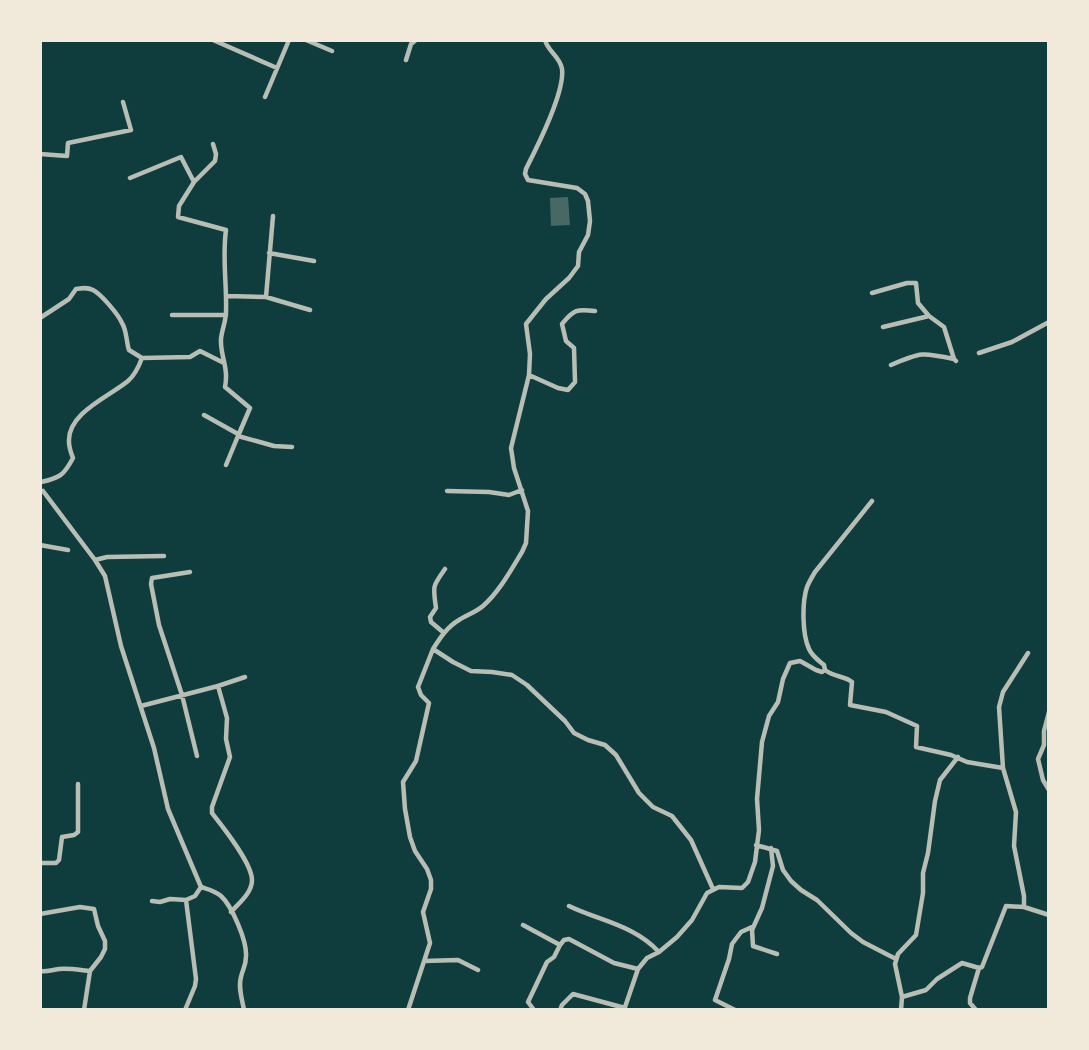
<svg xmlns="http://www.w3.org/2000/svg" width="1089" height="1050" font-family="Cabin,sans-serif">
<rect width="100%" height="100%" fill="#0f3d3e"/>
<path fill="#486865" d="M568,197L570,225L551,226L550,198Z"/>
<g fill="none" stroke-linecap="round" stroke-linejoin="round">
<path stroke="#b8beb3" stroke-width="4.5" d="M213,40L277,68
M306,40L332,51
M545,40C548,52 560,56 562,69C565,92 537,147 526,169L525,174L528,180L577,188L585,194L588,201L590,221L588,235L579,252L578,266L569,278L546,299L526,324L530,354L529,375L511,448L514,468L528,511L526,543L522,552C511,570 499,592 483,606C476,612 467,615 459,620C447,627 440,638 433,649L453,662L471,671L492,672L512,675L527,685L565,721L574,733L588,740L605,745L616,755L639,793L653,807L672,816L691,840L713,889
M406,60L411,44L416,40
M265,97L289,40
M213,144L216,154L215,161L194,182L179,206L178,217L226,230C222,258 227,284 226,312C226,321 222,329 221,339C220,356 229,367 225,387L250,408L238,436L274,446L292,447
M40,154L67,156L68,143L131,130L123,102
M130,178L181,157L194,182
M269,253L314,261
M872,293L907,283H916L918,303L929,316L944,327L954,359L956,361
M226,296L266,297L310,310
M266,297L273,216
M172,315H226
M40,318L69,299L76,289C82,288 87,287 93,290C101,294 118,314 122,323C127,331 126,341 129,350L142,358L190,357L200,351L224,363
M883,327L929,316
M979,353L1012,342L1049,322
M891,365C921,352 922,352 954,359
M529,375L558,388L568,390L575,382L574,348L566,341L562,324C574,309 577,309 595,311
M204,415L238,434
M226,465L238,436
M41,482C60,478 64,475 73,458C71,453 69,447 69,442C67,413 110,396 128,381C135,375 139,366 142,358
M43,491L95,560L105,576L121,646L154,748L168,809L201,887L195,896L186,900L196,979L195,986L185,1010
M447,491L489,492L509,495L522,490
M40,545L68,550
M95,560L107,557L164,556
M190,572L152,578L151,584L159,625L182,695L197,756
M444,633L431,622L430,617L436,608C433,586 432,587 445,569
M1028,653L1003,692L999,707L1003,768L1016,812L1014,846L1024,896V907L1049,915
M825,670C834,677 845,676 852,682L850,705L886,712L917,726L916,747L951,755L967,762L1003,768
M218,686L245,677
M141,706L218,686L227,718L226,739L230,757L212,807V813C223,827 252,863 252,880C252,893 239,903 231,912
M1049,712L1044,731V745L1038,759L1043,780L1049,790
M756,845L777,851L783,870L791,881L801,890L817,900L851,933L863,942L896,959
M771,848L773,866L762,908L752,930L753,946L777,954
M40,863H56L59,860L62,837L74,835L78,832V784
M201,887C207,889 215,891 221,896C232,906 247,941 246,956C246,966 243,968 241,977C238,987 242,999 244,1010
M152,901L160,902L170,899L186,900
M569,906C600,921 634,925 659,952
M40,914L80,907L94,909L98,926L105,941V949L101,957L90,971L84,1010
M523,925L560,945L564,940L569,939L614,963L638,969
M424,961L458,960L478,970
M979,968L982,967L1006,906L1024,907
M40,971C47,972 51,970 59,969C69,968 80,970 90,971
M902,997L926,990L937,979L962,963L979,968L970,998V1003L976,1010
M408,1010L430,943L423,912L431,889V880L427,869L415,851L410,837L405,809L403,782L416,761L429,703L421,695L418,687L433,649
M534,1010L528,1002L547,962L554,957L560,945
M560,1010L562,1005L573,994L625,1008
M624,1010L638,969L647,958L659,952L677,937L692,920L707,893L719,887L742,888L748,882L755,862L759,830L757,799L762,742L769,716L778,702L783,679L790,663L800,661L816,670L822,672L825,670L824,665C818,660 812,656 809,649C802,634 802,602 807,587C809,582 812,577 815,572L872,501
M735,1010L715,1000L729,959L732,944L741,932L752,927
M901,1010L902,997L895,964L898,954L916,935L923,893V873L928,853L935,801L940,780L958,757"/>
</g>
<rect width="1089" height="1050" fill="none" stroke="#f1e9da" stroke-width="84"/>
</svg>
